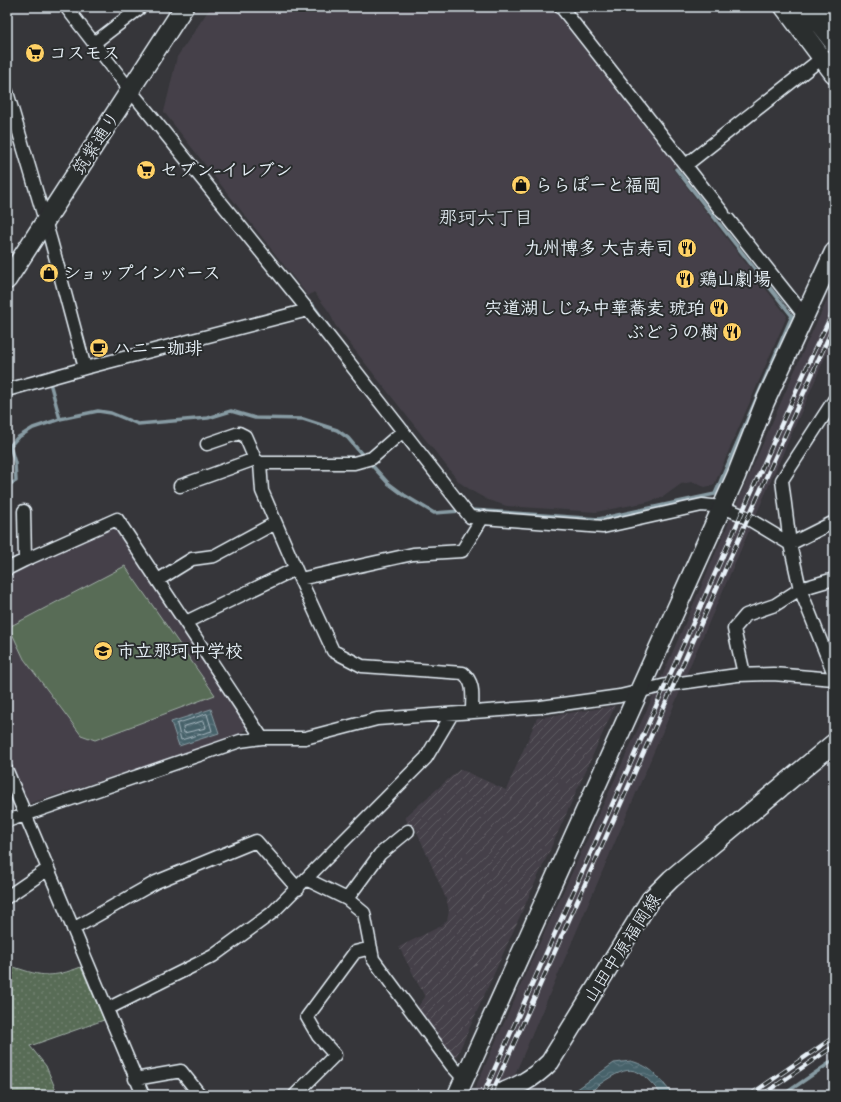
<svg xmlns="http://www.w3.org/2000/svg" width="841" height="1102" font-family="'Indie Flower','Klee One',sans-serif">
<defs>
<pattern id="industrial-furrows" width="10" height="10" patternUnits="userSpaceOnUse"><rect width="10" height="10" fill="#454149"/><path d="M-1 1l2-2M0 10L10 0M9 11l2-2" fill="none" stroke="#605d64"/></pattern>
<pattern id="grass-dots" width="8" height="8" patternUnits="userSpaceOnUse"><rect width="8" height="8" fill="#596c56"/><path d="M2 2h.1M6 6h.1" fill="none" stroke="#71816f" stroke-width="1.8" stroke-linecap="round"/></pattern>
<pattern id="water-waves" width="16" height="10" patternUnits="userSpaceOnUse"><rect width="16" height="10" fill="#47626b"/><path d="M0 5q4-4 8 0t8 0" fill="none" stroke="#627981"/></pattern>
</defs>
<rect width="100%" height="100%" fill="#36363a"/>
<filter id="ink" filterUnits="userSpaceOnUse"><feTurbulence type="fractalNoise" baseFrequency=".025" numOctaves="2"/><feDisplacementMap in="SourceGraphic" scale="8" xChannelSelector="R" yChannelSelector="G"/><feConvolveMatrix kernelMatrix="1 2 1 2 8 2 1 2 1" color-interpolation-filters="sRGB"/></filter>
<g filter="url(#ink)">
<path fill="#454149" d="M214,7H551L676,166L672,168L787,316L714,485L705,487L692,482L681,484L663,497L648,502L596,512L507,506L488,500L472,491L459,482L335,325L330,313L314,292L308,296L164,112L177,57L208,11Z
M834,286V337L685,677L681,689L506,1095H472L535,953L660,681L730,520L732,518L737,503L805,347Z
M116,524L248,727L238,736L28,804L7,758V575Z"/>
<path fill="url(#industrial-furrows)" d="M615,706L455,1060L417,1008L425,997L399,947L441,926L447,920L449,911L447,901L415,827L409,826L405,817L460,769L506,790L537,718Z"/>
<path fill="url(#grass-dots)" stroke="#a0aea7" d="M14,967C43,977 52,978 81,967L104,1020L30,1046L46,1066L58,1095H7V985Z"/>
<path fill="#596c56" stroke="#a0aea7" d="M125,566L215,695L95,740L81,735L24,659L9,627Z"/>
<path fill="url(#water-waves)" stroke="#879ba3" d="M211,709L219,733L179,746L171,722Z
M631,1061C653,1067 659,1078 673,1095H662C638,1067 632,1062 600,1084C596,1087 590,1093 585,1095C581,1096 574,1095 569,1095L614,1063Z"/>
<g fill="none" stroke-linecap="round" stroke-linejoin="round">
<path stroke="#a8b8c0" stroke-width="1" d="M207,714L212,731L181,740L177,724Z
M204,721L206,728L184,733L183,727Z"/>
<path stroke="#879ba3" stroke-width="3.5" d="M307,305L312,304L331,330
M49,379L60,419
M369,462L388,483L404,495L434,513L461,511
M10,484L16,481L15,463L10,446L17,438L33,428L60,419L98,411L111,413L138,424L208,418L231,411L255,418L303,419L337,430L348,438L365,458
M469,507L472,510L599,519L715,494L792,316L676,169
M783,1095L834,1060"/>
<g stroke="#e8f1f8" stroke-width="15">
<path id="street" d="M66,7L130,90L308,310L470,517L603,527L702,505L722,507L742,515L790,544L834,522
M561,7L723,213
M94,43L141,7
M7,92L51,241L85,368L308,310
M686,165L822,58
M728,219L804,315
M7,390L85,368
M834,400L782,480L790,544L800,589L834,674
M403,431L372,458L354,463H260L262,491L300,579L413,554L462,551L483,517
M207,444L239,433L245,436L255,459
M180,486L255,459L260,463
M25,560L117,519L262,738
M7,569L25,560L24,511
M300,579L333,651L362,666L463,673C475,683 472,696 472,711
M158,580L192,559L214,556L275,523
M186,622L295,569
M744,674L734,629L746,615L775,605L800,589L834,579
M7,771L143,1095
M7,821L240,741L262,738H305L377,719L541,707L620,696L666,685L737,675L773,674L834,679
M306,879L347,899L364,913L373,959L452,1066L464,1079
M7,897L48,869
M347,899L380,854L408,831
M73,929L156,882L256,841L298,889
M107,1009L213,956L272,913L426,758L452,714
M135,1079L181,1071L200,1095
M295,1095L335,1055L318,1036L307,1017L355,952L371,948"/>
</g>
<g stroke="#e8f1f8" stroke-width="21">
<path id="secondary" d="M784,7L834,74
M806,7L834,43
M825,7L834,19
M7,280L184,7
M457,1095L736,476L765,402L834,252
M494,1095C516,1088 533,1079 550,1062L650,900L671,879L834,743"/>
</g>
<use href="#street" stroke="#2a2d2e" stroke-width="12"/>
<use href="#secondary" stroke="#2a2d2e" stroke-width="18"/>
<g stroke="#e8f1f8" stroke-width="4.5">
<path id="rail" d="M483,1095L814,351L834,310
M491,1095L834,325
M750,1095L834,1037
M762,1095L834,1046"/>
</g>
<use href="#rail" stroke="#2a2d2e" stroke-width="3" stroke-dasharray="9" stroke-linecap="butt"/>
</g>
</g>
<defs>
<g id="supermarket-disc" transform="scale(1)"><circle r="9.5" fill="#ffd166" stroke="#2a2d2e"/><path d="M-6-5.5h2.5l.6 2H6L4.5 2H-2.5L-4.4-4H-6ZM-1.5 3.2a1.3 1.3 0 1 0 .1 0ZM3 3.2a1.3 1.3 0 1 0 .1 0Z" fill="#111"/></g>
<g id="shop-disc" transform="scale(1)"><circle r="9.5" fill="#ffd166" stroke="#2a2d2e"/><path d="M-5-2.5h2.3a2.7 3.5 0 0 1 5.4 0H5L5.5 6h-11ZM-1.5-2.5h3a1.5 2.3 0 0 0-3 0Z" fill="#111"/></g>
<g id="restaurant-disc" transform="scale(1)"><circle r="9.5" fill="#ffd166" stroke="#2a2d2e"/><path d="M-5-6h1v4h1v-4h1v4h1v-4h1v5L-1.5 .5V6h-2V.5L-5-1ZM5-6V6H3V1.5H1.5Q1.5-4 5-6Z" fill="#111"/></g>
<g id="cafe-disc" transform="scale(1)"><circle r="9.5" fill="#ffd166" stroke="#2a2d2e"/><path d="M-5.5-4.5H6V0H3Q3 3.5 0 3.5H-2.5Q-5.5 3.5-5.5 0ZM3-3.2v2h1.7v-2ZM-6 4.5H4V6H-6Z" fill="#111"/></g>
<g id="school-disc" transform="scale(1)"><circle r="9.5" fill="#ffd166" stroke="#2a2d2e"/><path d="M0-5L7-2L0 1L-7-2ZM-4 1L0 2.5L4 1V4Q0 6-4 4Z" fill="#111"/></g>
</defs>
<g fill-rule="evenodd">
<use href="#supermarket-disc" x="35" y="53"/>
<use href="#supermarket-disc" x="146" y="170"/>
<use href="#shop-disc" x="521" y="185"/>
<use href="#restaurant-disc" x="687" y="248"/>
<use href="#shop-disc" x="49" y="273"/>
<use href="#restaurant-disc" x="685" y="279"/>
<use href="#restaurant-disc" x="719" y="308"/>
<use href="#restaurant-disc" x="732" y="332"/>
<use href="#cafe-disc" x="99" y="348"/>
<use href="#school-disc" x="103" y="651"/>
</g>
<g text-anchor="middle" stroke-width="4" stroke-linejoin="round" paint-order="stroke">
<g font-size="18" font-weight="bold" fill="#e8f1f8" stroke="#2a2d2e" text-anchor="start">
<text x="49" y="59">コスモス</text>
<text x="160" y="176">セブン-イレブン</text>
<text x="535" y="191">ららぽーと福岡</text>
<text x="673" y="254" text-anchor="end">九州博多 大吉寿司</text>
<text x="63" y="279">ショップインバース</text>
<text x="699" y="285">鶏山劇場</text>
<text x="705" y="314" text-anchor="end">宍道湖しじみ中華蕎麦 琥珀</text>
<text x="718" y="338" text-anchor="end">ぶどうの樹</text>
<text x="113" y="354">ハニー珈琲</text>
<text x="117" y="657">市立那珂中学校</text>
</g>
<g font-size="18" fill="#e8f1f8" stroke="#2a2d2e">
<text transform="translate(96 143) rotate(-57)" y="6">筑紫通り</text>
<text transform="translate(622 948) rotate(-57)" y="6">山田中原福岡線</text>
</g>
<g font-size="19" fill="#e8f1f8" stroke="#2a2d2e">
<text x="486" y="224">那珂六丁目</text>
</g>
</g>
<rect width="841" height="1102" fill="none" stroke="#2a2d2e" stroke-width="24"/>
<rect x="12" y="12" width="817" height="1078" fill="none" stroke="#e8f1f8" stroke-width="1.5" filter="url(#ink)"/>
</svg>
